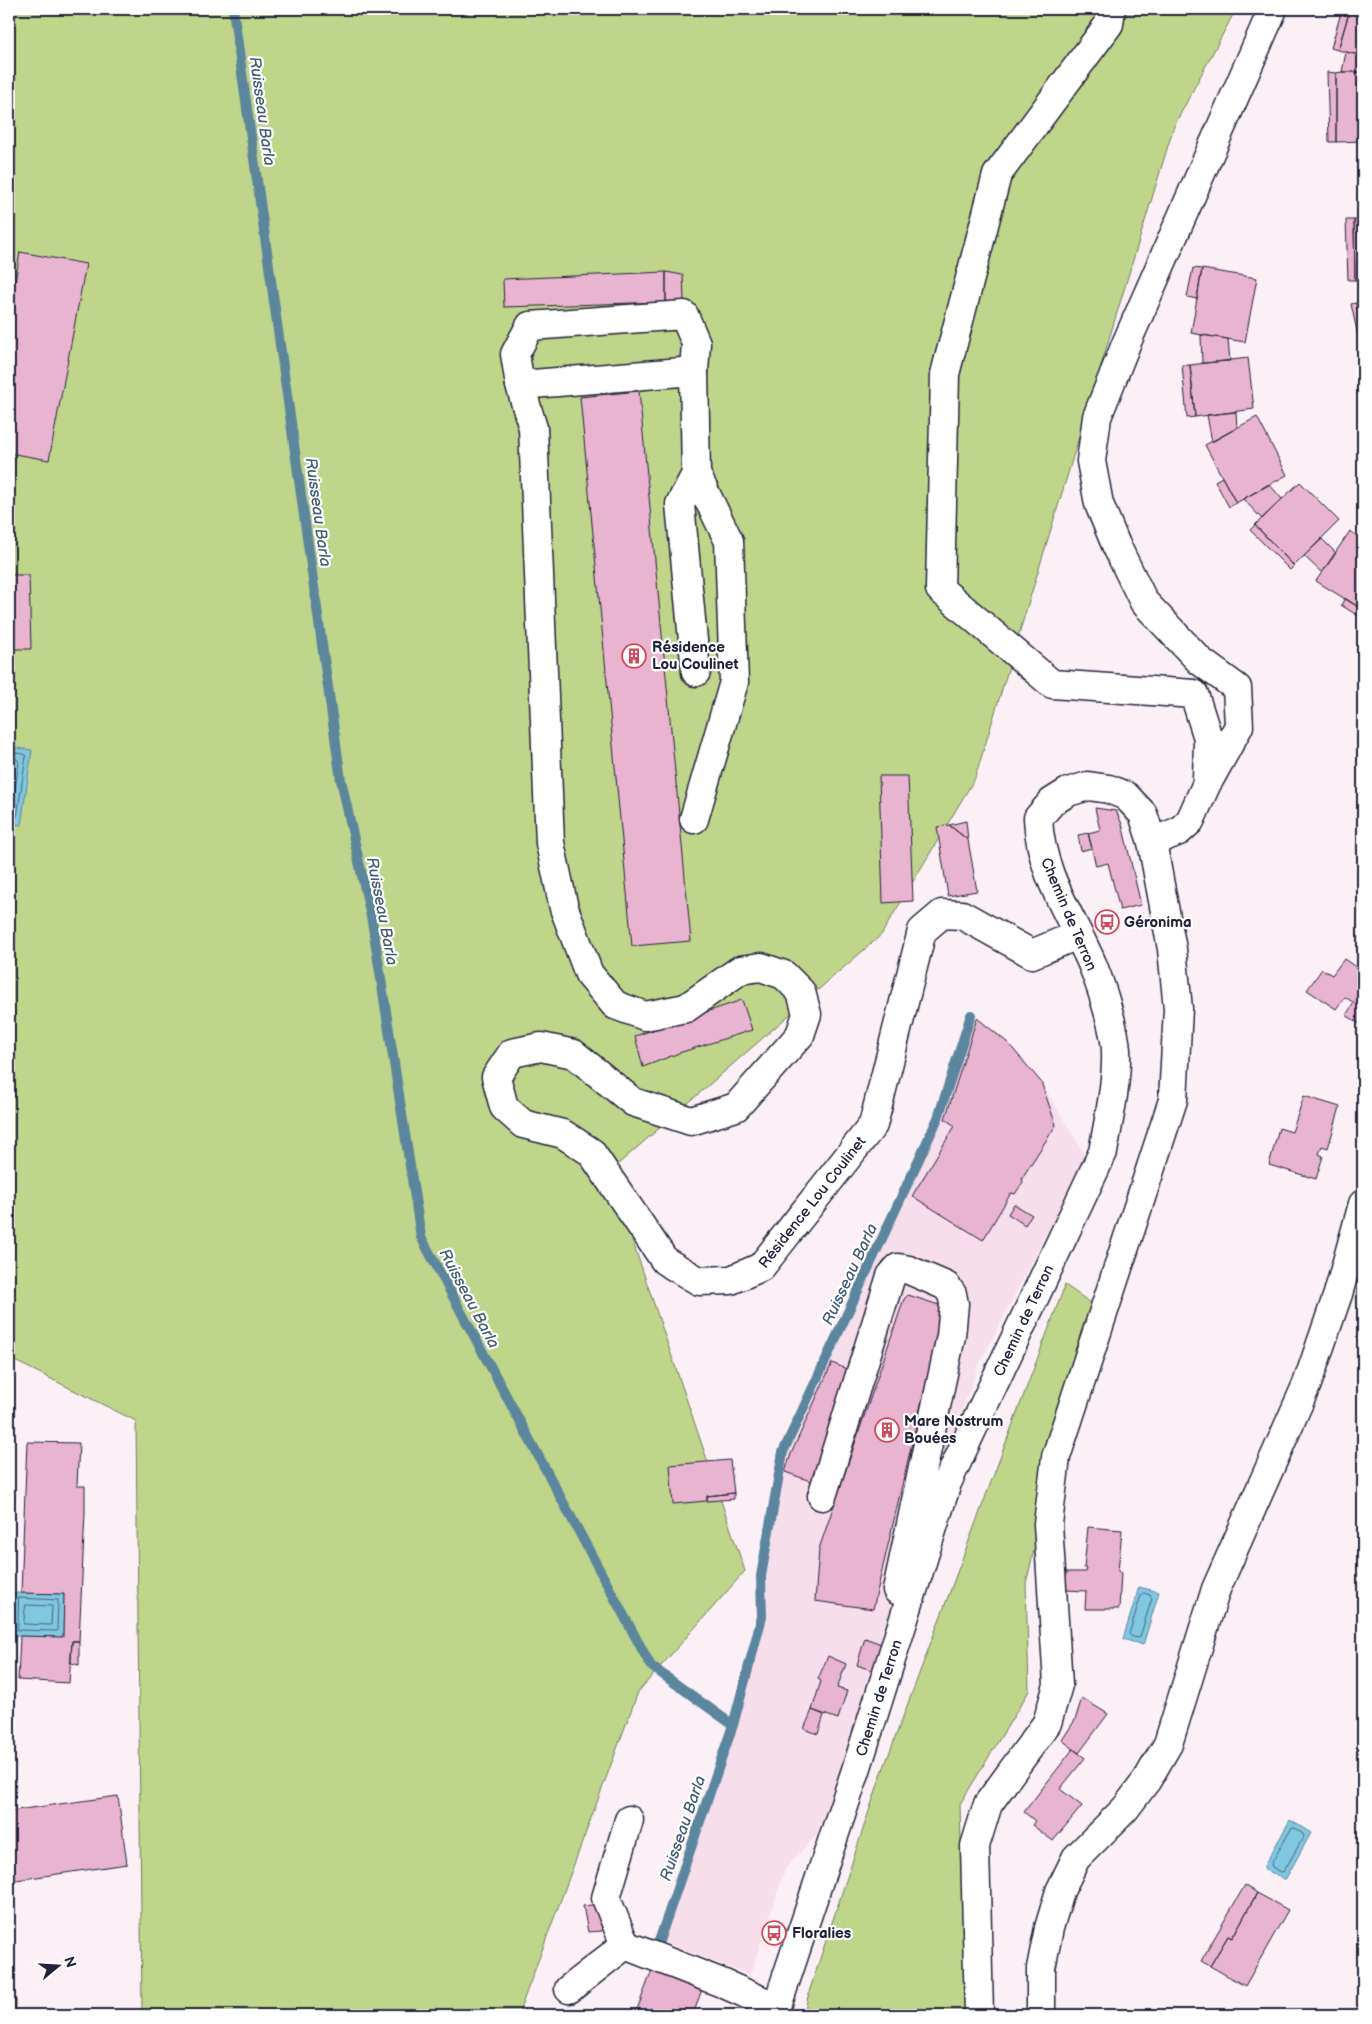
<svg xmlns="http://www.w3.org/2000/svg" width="1372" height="2024" font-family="'Balsamiq Sans',sans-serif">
<rect width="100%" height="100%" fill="#fbf0f5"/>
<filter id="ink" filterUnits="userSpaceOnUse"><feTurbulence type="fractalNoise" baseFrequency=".02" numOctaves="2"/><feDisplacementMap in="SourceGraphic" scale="10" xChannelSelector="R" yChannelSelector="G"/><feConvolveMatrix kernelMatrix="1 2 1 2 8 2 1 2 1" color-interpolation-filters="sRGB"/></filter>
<g filter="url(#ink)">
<path fill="#f6deea" d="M971,1015L1008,1043L1041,1082L1086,1157L978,1366L897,1589L895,1612L822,1829L785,1869L750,1975L659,1941L733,1725L762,1617L761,1576L783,1452L938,1118Z"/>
<path fill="#bfd58a" stroke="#707c62" d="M9,9H1236L1174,126L975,778L881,935L609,1172L745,1571L638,1692L518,2015H142L136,1421L9,1358Z
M1065,1285L1094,1305L1026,1583L1029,1691L960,1804L965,2015H804L809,1992L880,1778Z"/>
<path fill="#7fc8e0" stroke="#5a869e" d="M9,747L32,750L21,825L9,823Z
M1139,1587L1159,1592L1143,1645L1123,1639Z
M14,1593L64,1594L63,1637L11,1636Z
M1290,1820L1311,1833L1285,1880L1263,1868Z"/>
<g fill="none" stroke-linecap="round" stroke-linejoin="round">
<path stroke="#47647d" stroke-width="1" d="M9,752L24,754L26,756L17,817L15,819H9
M9,758L17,759L19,762L12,810L9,812
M1144,1593L1150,1595L1152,1598L1140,1637L1137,1638L1131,1636L1129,1634L1141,1595Z
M19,1598L58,1600L57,1631L18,1630Z
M26,1605L52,1606L51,1625L24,1624Z
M1294,1828L1303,1834L1304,1836L1284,1871L1281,1872L1272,1867L1271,1864L1291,1829Z"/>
<path stroke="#5a869e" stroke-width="10" d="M233,9L341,780L372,921L421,1237L651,1666L733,1725L659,1941
M733,1725L762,1617L761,1576L783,1452L938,1118L971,1015"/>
</g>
<path fill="#e9b4cf" stroke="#22223b" d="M1342,9H1350L1338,50L1331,48Z
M1350,9H1363V56L1338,50Z
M1346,52L1363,56V72H1342Z
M1327,72L1336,73V142H1329Z
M1342,72H1363V141L1336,142V73Z
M1346,220H1354L1355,280H1348Z
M1354,220H1363V280H1355Z
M20,252L86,264L49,460L9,453V281L15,282Z
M1193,268L1202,269L1197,299L1187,297Z
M1202,269L1257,278L1245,342L1191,333Z
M666,272V302L504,307L503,279Z
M666,272L683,275L684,301L666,302Z
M1363,302V331L1356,303Z
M1356,303L1363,331V359L1351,304Z
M1201,335L1228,339L1230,361L1202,363Z
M1248,358L1254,409L1195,417L1190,365Z
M1182,365H1190L1195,417L1187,418Z
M639,391L691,941L632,946L580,397Z
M1236,412L1237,428L1212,442L1207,415Z
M1257,417L1287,475L1236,503L1205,445Z
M1222,477L1236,503L1229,507L1215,481Z
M1300,482L1339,521L1294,566L1255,525Z
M1269,484L1282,499L1262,519L1243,499Z
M1255,525L1294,566L1290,570L1250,530Z
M1350,531L1363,540V610L1316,581Z
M1322,539L1336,553L1322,573L1304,556Z
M9,575H29L31,649H9Z
M1345,598L1363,610V619L1341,605Z
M879,776H908L913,901L883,903Z
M1095,808L1116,811L1122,824L1141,905L1120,910L1108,863L1096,866L1088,833L1100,830Z
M966,821L968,840L949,825Z
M949,825L968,840L977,891L948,896L937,827Z
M1088,833L1092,848L1081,851L1078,835Z
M1344,959L1363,972V1026L1346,1015L1354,1003L1345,997L1336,1009L1307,990L1322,969L1332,975Z
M742,1000L752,1030L679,1053L643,1067L635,1036Z
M977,1018L1008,1043L1041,1082L1056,1125L1022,1178L1023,1182L1015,1194L1011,1193L983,1240L912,1196L955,1126L945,1119Z
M1304,1096L1340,1107L1328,1148L1322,1146L1319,1154L1323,1156L1316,1179L1269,1165L1279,1128L1292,1132Z
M1014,1204L1032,1215L1025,1225L1008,1214Z
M908,1295L942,1306L943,1311L873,1609L815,1601L819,1549L904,1299Z
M832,1363L854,1372L816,1483L785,1472L791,1454Z
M27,1442L79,1443L77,1486H85V1513L79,1641H72L69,1683L18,1680L20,1636L63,1637L64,1594L21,1593Z
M730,1460L734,1493L707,1496V1501L673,1504L670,1465Z
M734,1493V1499L707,1501V1496Z
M1088,1527L1122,1530L1118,1571L1121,1573L1119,1609H1085L1086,1591L1066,1590L1065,1572H1086L1087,1568H1084Z
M865,1638L884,1645L876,1672L857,1665Z
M72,1641H79V1665L71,1663Z
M828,1656L846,1664L837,1688L847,1691L838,1719L812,1710L821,1681L818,1679Z
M1082,1698L1108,1714L1079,1753L1062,1740L1075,1720Z
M812,1710L824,1715L818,1734L804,1729Z
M1073,1749L1085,1758L1060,1789L1082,1806L1053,1841L1032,1825L1035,1821L1024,1812Z
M118,1796L127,1864L9,1881V1811Z
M1245,1885L1257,1893L1232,1938L1228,1936L1210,1966L1201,1961Z
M1257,1893L1288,1910L1245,1986L1210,1966L1228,1936L1232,1938Z
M599,1904L602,1931L588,1932L583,1906Z
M654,1965L702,1989L693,2015H635Z
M16,2000L15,2015H9V2001Z"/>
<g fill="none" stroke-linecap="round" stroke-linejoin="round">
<g stroke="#22223b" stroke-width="31">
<g id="minor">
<path d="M1111,9L1109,24L997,175L945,374L940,589L1052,684L1194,694L1208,738L1207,783L1190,821L1179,831L1152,842"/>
<path d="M520,385L694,371"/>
<path d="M696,672L680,504L696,474"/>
<path d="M1209,780L1239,726L1237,688L1200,661L1144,602L1116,545L1099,504L1091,461L1097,417L1126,344L1273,9"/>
<path id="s1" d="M694,819L734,682L729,541L696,474L694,371L696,343L684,315L530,326L515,354L520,385L533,428L550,843L564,908L589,974L615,1005L645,1016L686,1008L740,970L761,967L784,975L801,992L807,1014L800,1035L736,1107L691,1121L633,1102L574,1054L541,1047L512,1053L496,1077L504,1107L523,1124L563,1134L591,1152L665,1261L699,1281L731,1280L761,1267L873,1125L922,931L942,914L962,915L1032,954L1077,935"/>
<path d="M822,1496L891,1276L898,1268L909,1270L946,1286L952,1294L954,1304L951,1336L897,1590"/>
<path d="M625,1945L606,1898L629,1820"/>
<path d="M569,1989L625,1945L722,1983L776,2007"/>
<path id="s2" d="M774,2015L856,1770L947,1483L1103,1152C1109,1118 1117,1084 1116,1050C1115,1029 1101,986 1093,966C1072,916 1040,875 1038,818L1052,802L1068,792L1088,786L1109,789L1126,796L1143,814L1152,842L1172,949L1178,1009L1173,1100L1056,1457L1048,1524L1058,1685L1047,1723L988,1804L975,1846L979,2015"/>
<path d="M1041,2015V1968L1049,1928L1060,1891L1076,1858L1125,1809L1147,1780L1168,1744L1216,1589L1307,1384L1338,1294L1363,1204"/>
</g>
</g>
<use href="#minor" stroke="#fff" stroke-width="28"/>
</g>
</g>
<defs>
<g id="building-ring" transform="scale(1.25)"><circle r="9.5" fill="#fff" stroke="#d1495b" stroke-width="1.5"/><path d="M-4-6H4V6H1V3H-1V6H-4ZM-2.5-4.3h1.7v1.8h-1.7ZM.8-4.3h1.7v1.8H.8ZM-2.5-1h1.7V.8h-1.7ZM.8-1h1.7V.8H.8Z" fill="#d1495b"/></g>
<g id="bus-ring" transform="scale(1.25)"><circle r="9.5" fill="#fff" stroke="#d1495b" stroke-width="1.5"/><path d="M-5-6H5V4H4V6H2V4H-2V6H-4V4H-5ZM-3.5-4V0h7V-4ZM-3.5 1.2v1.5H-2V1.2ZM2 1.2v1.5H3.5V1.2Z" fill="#d1495b"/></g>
</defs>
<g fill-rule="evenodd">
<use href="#building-ring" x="634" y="656"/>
<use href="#bus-ring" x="1107" y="922"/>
<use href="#building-ring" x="887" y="1430"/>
<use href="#bus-ring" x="774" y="1933"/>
</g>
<g text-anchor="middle" stroke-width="4.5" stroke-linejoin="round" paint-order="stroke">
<g font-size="15" font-weight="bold" fill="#22223b" stroke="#fff" text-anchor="start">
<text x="652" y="652">Résidence<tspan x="652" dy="17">Lou Coulinet</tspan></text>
<text x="1124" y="927">Géronima</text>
<text x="904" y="1426">Mare Nostrum<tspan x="904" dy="17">Bouées</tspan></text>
<text x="792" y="1938">Floralies</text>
</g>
<g font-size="15" fill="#22223b" stroke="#fff">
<text transform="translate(1069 914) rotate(67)" y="5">Chemin de Terron</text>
<text dy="5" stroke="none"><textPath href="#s1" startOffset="2452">Résidence Lou Coulinet</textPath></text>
<text dy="5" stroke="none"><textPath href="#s2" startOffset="739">Chemin de Terron</textPath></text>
<text dy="5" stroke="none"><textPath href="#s2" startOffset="334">Chemin de Terron</textPath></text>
</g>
<g font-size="16" font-style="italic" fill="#435c75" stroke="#fff">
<text transform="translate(263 111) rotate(82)" y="6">Ruisseau Barla</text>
<text transform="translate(319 512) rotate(82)" y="6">Ruisseau Barla</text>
<text transform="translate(383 911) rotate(79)" y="6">Ruisseau Barla</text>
<text transform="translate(849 1274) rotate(-65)" y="6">Ruisseau Barla</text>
<text transform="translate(470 1298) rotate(62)" y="6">Ruisseau Barla</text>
<text transform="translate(682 1828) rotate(-71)" y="6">Ruisseau Barla</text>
</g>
</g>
<rect width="1372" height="2024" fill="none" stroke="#fff" stroke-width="30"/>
<rect x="15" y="15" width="1342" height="1994" fill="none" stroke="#22223b" stroke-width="2" filter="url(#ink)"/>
<g transform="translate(58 1966) rotate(72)" stroke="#ffffff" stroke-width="4" paint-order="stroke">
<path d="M0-4L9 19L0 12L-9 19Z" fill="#22223b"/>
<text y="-8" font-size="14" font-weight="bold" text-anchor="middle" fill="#22223b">N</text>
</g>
</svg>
